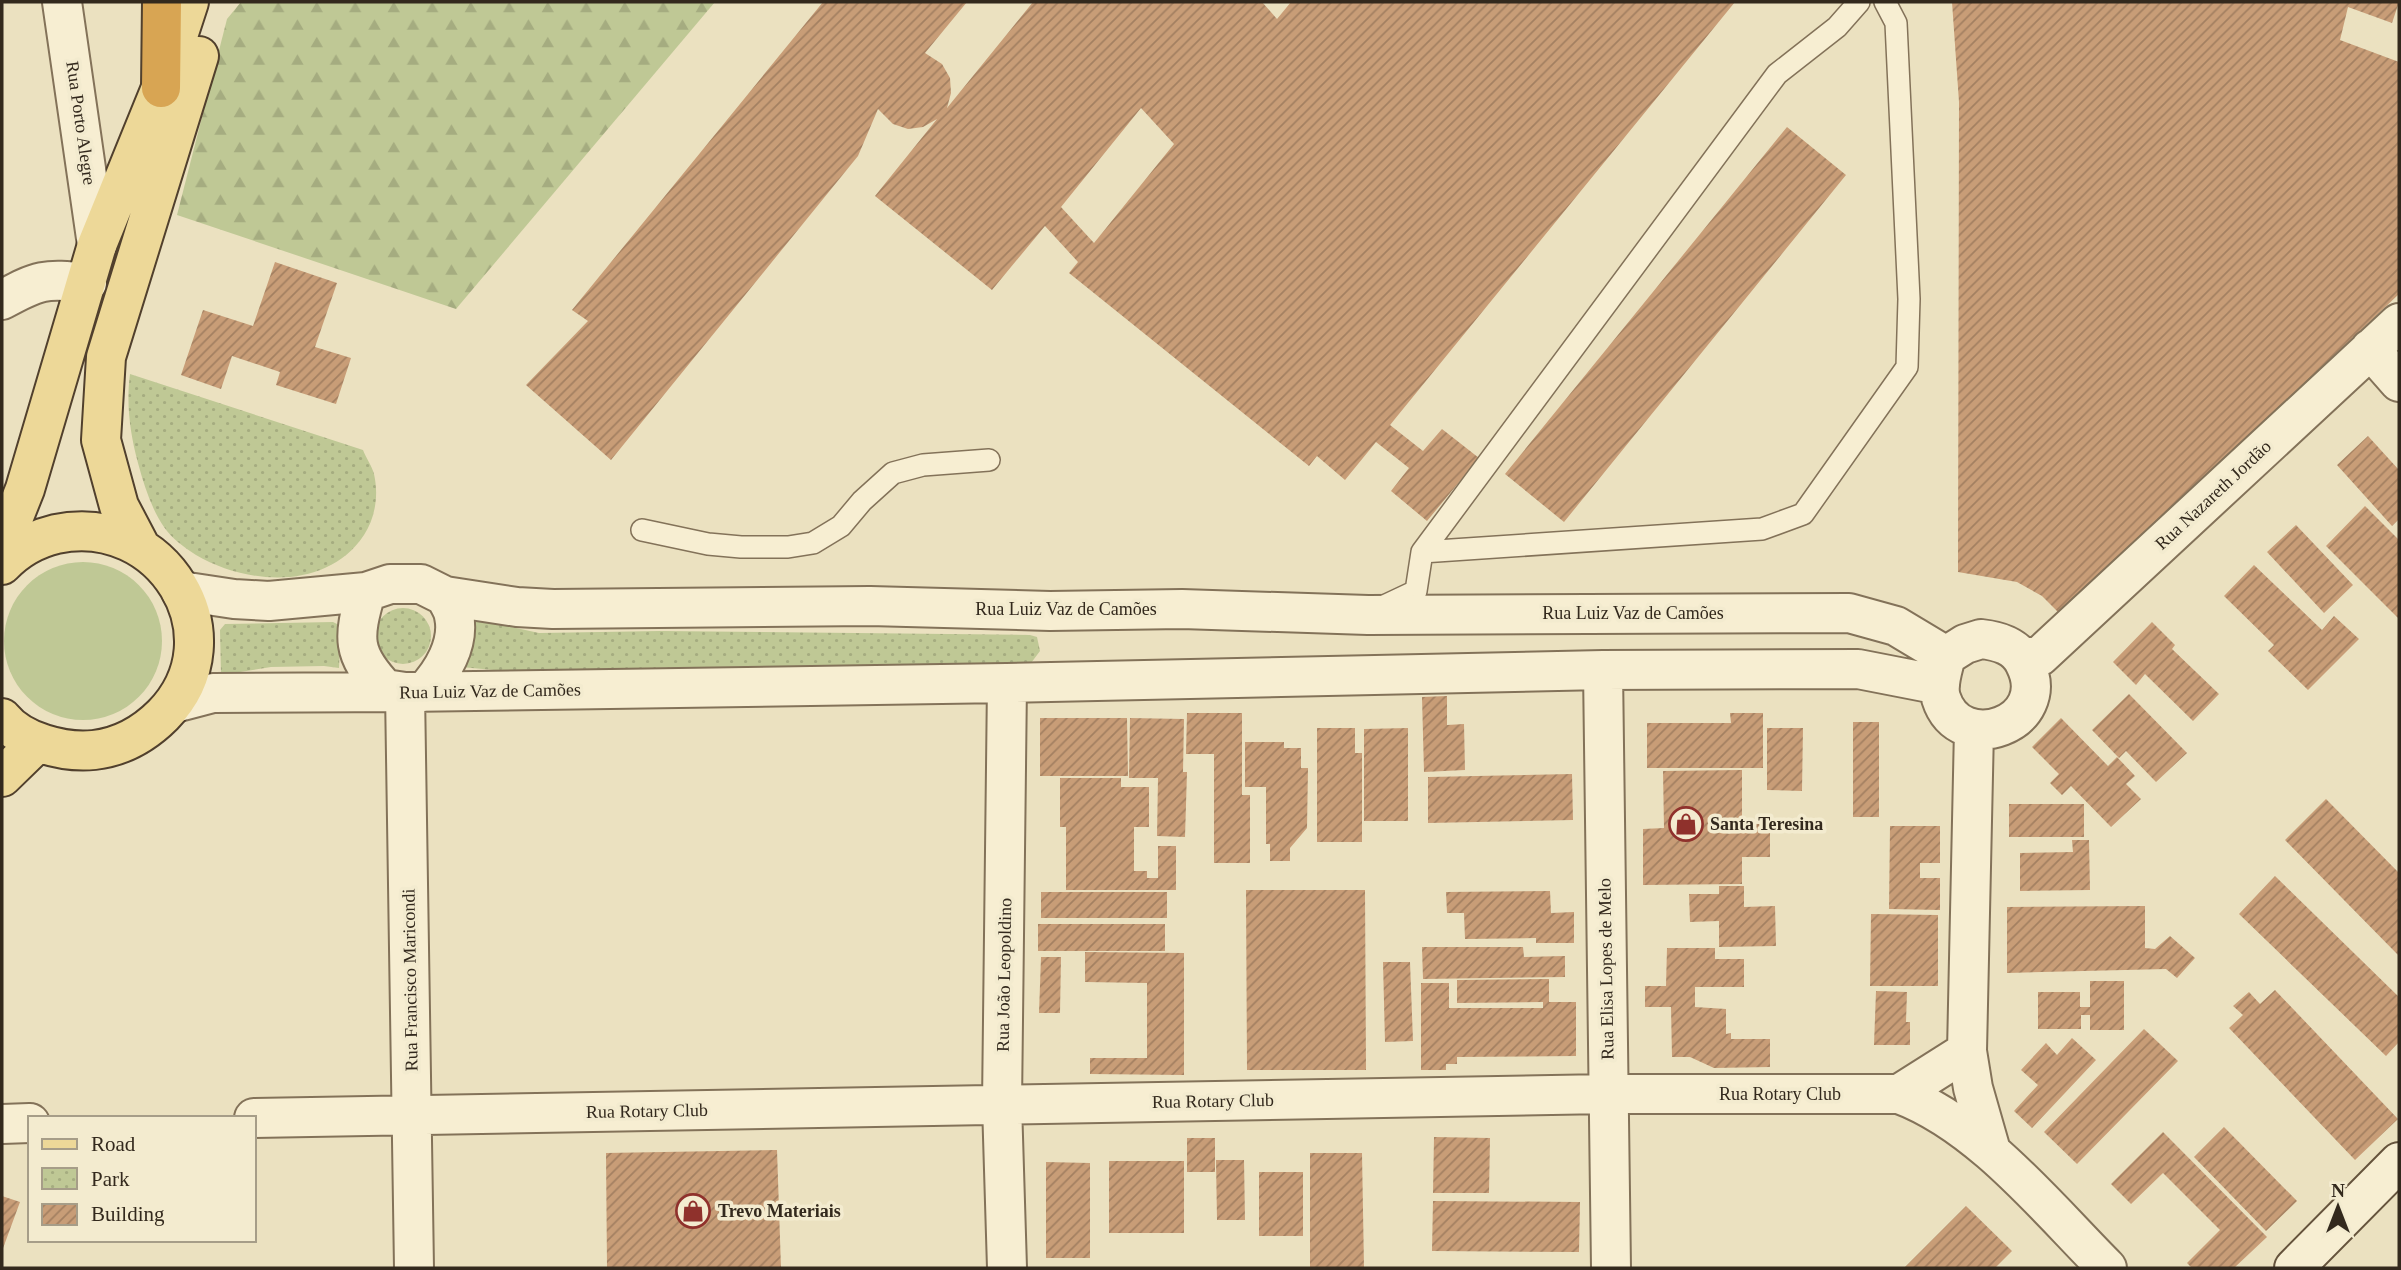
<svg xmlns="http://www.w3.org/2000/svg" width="2401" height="1270" font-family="'Times New Roman',serif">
<defs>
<pattern id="forest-firs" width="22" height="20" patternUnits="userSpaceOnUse" patternTransform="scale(1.75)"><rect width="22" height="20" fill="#bfc895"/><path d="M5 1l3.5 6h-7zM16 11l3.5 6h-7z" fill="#a5ac80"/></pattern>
<pattern id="park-dots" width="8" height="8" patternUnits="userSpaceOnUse" patternTransform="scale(1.75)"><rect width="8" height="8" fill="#bfc895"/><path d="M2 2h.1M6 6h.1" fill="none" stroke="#a5ac80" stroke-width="1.8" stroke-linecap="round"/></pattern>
<pattern id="building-hatch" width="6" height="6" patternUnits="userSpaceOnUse" patternTransform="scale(1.75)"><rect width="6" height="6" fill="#c89d77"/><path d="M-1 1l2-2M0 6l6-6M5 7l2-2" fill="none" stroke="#a38061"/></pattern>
</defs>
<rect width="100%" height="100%" fill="#ebe1c0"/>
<path fill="#bfc895" d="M4 641a79 79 0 1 1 158 0a79 79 0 1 1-158 0Z"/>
<path fill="url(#forest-firs)" d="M241,2H715L456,309L177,215L227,19Z"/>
<path fill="url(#park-dots)" d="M130,374L363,450C366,458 372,466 374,474C379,496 375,518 364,535C327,591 247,585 196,555C184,547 172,539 164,527C151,508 144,485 138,463C130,433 126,404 130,374Z
M375 636a28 28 0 1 1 56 0a28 28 0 1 1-56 0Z
M470,618L539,633L660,631L1030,635L1037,637L1040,651L1031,663L1024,666L515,672L461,667Z
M333,622L341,626L339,668L324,666L271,667L221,675L220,630L225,624Z"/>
<path fill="url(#building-hatch)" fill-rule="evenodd" d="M823,2H967L925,53L942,64L950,78L951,93L947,108L1033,2H1262L1277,19L1291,2H1735L1390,425L1423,451L1442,429L1479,458L1427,521L1391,491L1409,468L1376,442L1345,480L1317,456L1309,466L1069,273L1078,262L1045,226L992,290L875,196L937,119L923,127L908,129L893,124L878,109L858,156L611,460L526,385L588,321L572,310ZM1141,108L1174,144L1094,243L1061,207Z
M1952,2H2399L2392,23L2348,7L2340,40L2399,62V294L2060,614L2042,596L2017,582L1958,572L1959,102Z
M1787,127L1846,175L1564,522L1505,474Z
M275,262L337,283L315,347L351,358L336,404L276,385L280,372L232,356L221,389L181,375L203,310L253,326Z
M2368,436L2399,470V519L2392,526L2337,465Z
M2365,506L2399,540V619L2326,546Z
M2296,525L2353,585L2324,613L2267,552Z
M2254,565L2322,630L2334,616L2359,639L2308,690L2268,651L2274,645L2224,596Z
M2152,622L2175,645L2172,649L2219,694L2193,721L2145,674L2136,685L2113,662Z
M2129,694L2187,753L2156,782L2126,751L2119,758L2092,730Z
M1447,696V725L1464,724L1465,770L1424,772L1422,697Z
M1187,713H1242V795H1250V863H1214V754H1186Z
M1730,713H1763V768H1647V723H1731Z
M1040,718H1127L1128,776H1040Z
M1130,718L1184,719L1183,772H1187L1185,837L1157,836L1158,778H1129Z
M2061,718L2108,766L2117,757L2135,776L2126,784L2141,799L2111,827L2071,786L2062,795L2050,783L2059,774L2032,747Z
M1853,722H1879V817H1853Z
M1317,728H1355V753H1362V842H1317Z
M1408,728V821H1364V729Z
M1767,728H1803L1802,791L1767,790Z
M1245,742H1284V748H1301V768H1308L1307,828L1290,848V861H1270V844H1266V787H1245Z
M1742,770V824H1770V857H1742V884L1643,885V829L1664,828L1663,771Z
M1572,774L1573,820L1428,823V777Z
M1060,778H1121V787H1149V827H1134V871H1147V878H1158V846H1176V890H1066V827H1060Z
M2326,799L2399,873V956L2285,840Z
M2009,804H2084V837H2009Z
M1890,826H1940V863H1920V878H1940V910L1889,909Z
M2072,840H2089L2090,890L2020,891V853L2073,852Z
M2275,876L2399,997V1042L2386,1056L2239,914Z
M1719,886H1744V907L1775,906L1776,946L1719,947V921L1690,922L1689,894H1719Z
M1246,890H1365L1366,1070H1247Z
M1550,891L1551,913L1574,912V943H1536V938L1465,939L1464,913H1447L1446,892Z
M1041,892H1167V918H1041Z
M2145,906V948L2155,949L2170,936L2195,958L2177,978L2166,969L2007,973V907Z
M1871,914L1938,915V986H1870Z
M1038,924H1165V951H1038Z
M1422,947H1523L1524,957L1565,956V977L1423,979Z
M1667,948H1715V959H1744V987H1695V1007L1726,1009V1034L1731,1033V1039H1770V1067L1714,1068L1690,1057H1672L1671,1007H1645V986H1666Z
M1085,952L1184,953V1075L1090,1074V1058H1147V983L1085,982Z
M1041,957H1061L1060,1013H1039Z
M1383,962H1410L1413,1041L1385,1042Z
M1549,979V1002H1576V1056L1457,1057V1064H1446V1070H1421V983H1449V1008H1543V1002L1457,1003V980Z
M2090,981H2124V1030H2090V1015H2081V1029H2038V992H2080V1007H2090Z
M2275,990L2398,1119L2355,1160L2229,1028L2243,1015L2233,1006L2249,992L2260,1004Z
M1876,991L1907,992L1906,1022H1910V1045H1874Z
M2144,1029L2178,1061L2077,1164L2044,1132Z
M2072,1038L2096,1060L2032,1128L2014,1111L2038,1085L2021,1070L2046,1043L2057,1055Z
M2224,1127L2297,1201L2266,1231L2194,1157Z
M2163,1132L2267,1237L2234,1268H2192L2187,1263L2220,1230L2163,1173L2131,1204L2111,1184Z
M1434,1137L1490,1138L1489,1193H1433Z
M1187,1138H1215V1172H1187Z
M777,1150L781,1268H607L606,1153Z
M1310,1153H1362L1364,1268H1310Z
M1216,1160H1244L1245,1220H1217Z
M1109,1161H1184V1233H1109Z
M1046,1162L1090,1163V1258H1046Z
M1259,1172H1303V1236H1259Z
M2,1196L20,1202L2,1251Z
M1433,1201L1580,1202L1579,1252L1432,1251Z
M1966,1206L2012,1251L1995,1268H1904Z"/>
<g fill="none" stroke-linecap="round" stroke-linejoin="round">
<g stroke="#837259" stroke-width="24">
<path id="lane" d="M642,530L708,544L741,547H788L813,543L841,526L862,501L893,473L923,465L989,460
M1422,552L1762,529L1803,514L1907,367L1909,299L1896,23L1885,2
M1382,607L1416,591L1422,552L1777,74L1837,27L1859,2"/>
</g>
<g stroke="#837259" stroke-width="42">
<path id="street" d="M62,2L97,245
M2,300C38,280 45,278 87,283
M2370,349L2399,382
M181,591L234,599L269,601L366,592L390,584H421L445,596L517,607L553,609L870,606L1050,611L1182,609L1368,615L1849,613L1896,626L1946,656
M366,592C353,638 351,653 385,689L405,692L414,1268
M1981,639C1999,641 2017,646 2025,664C2055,724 1960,758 1941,698C1937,685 1943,669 1946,656L1965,644Z
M2023,658L2040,656L2399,323
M1603,670L1611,1268
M424,692C442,673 460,644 454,616C453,609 448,602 445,596
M175,703L213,693L405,692L1007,683L1603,670L1858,669L1940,685
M1974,729L1967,1051L1973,1088L1991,1151
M1899,1094L1967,1051
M254,1118L1607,1094H1899C1980,1124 2047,1208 2107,1268
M2,1124L30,1123
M1007,1268L1002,1104L1007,683"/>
</g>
<g stroke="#65533c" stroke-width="42">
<path id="secondary" d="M2294,1268L2399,1162"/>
</g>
<g stroke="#51402d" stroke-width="42">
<path id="primary" d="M140,546L119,506L101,440L106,357L199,56
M2,547L25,489L97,245L161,88L189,2
M2,565C17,549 35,539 56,534C162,511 240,636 163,715C143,735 121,747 94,750C64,753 21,742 2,718
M2,777L37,743"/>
</g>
<g stroke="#51402d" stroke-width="42">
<path id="highway" d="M161,88L162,2"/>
</g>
<use href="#lane" stroke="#f7eed2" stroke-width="21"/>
<use href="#street" stroke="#f7eed2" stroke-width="38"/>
<use href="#secondary" stroke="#f7eed2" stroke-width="38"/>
<use href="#primary" stroke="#edd898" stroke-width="38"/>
<use href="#highway" stroke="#d8a553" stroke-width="38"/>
</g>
<defs>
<g id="shop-ring" transform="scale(1.75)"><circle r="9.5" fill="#f3ebcf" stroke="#8f312c" stroke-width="1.5"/><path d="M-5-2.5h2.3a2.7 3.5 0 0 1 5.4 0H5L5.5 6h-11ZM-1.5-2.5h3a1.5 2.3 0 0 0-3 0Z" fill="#8f312c"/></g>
</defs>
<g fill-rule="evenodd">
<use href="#shop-ring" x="1686" y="824"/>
<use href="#shop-ring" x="693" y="1211"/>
</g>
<g text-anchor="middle" stroke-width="7" stroke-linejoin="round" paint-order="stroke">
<g font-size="18" fill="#33291d" stroke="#f3ebcf">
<text transform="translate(81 123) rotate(82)" y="6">Rua Porto Alegre</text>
<text transform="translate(2213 495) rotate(-43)" y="6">Rua Nazareth Jordão</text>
<text x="1066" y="615">Rua Luiz Vaz de Camões</text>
<text x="1633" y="619">Rua Luiz Vaz de Camões</text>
<text transform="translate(490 691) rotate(-1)" y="6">Rua Luiz Vaz de Camões</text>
<text transform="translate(1606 969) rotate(-91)" y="6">Rua Elisa Lopes de Melo</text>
<text transform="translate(1004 975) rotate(-89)" y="6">Rua João Leopoldino</text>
<text transform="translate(410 980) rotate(-91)" y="6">Rua Francisco Maricondi</text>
<text x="1780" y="1100">Rua Rotary Club</text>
<text transform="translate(1213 1101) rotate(-1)" y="6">Rua Rotary Club</text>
<text transform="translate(647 1111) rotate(-1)" y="6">Rua Rotary Club</text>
</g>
<g font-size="18" font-weight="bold" fill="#33291d" stroke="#f3ebcf" text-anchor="start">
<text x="1710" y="830">Santa Teresina</text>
<text x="718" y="1217">Trevo Materiais</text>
</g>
</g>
<rect width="2401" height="1270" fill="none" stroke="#33291d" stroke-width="7"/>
<rect x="28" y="1116" width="228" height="126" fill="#f3ebcf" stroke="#a69d88" stroke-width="2"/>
<rect x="42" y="1139" width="35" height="10" fill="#edd898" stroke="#a69d88" stroke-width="2"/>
<text x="91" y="1151" font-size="21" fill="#33291d">Road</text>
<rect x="42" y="1168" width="35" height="21" fill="url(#park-dots)" stroke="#a69d88" stroke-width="2"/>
<text x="91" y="1186" font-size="21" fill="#33291d">Park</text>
<rect x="42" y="1204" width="35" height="21" fill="url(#building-hatch)" stroke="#a69d88" stroke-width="2"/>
<text x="91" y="1221" font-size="21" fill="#33291d">Building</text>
<g transform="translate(2338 1207)" stroke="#f3ebcf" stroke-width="5" paint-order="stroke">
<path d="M0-5L12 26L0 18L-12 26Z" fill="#33291d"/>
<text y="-10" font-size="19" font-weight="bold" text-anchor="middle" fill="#33291d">N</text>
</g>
</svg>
